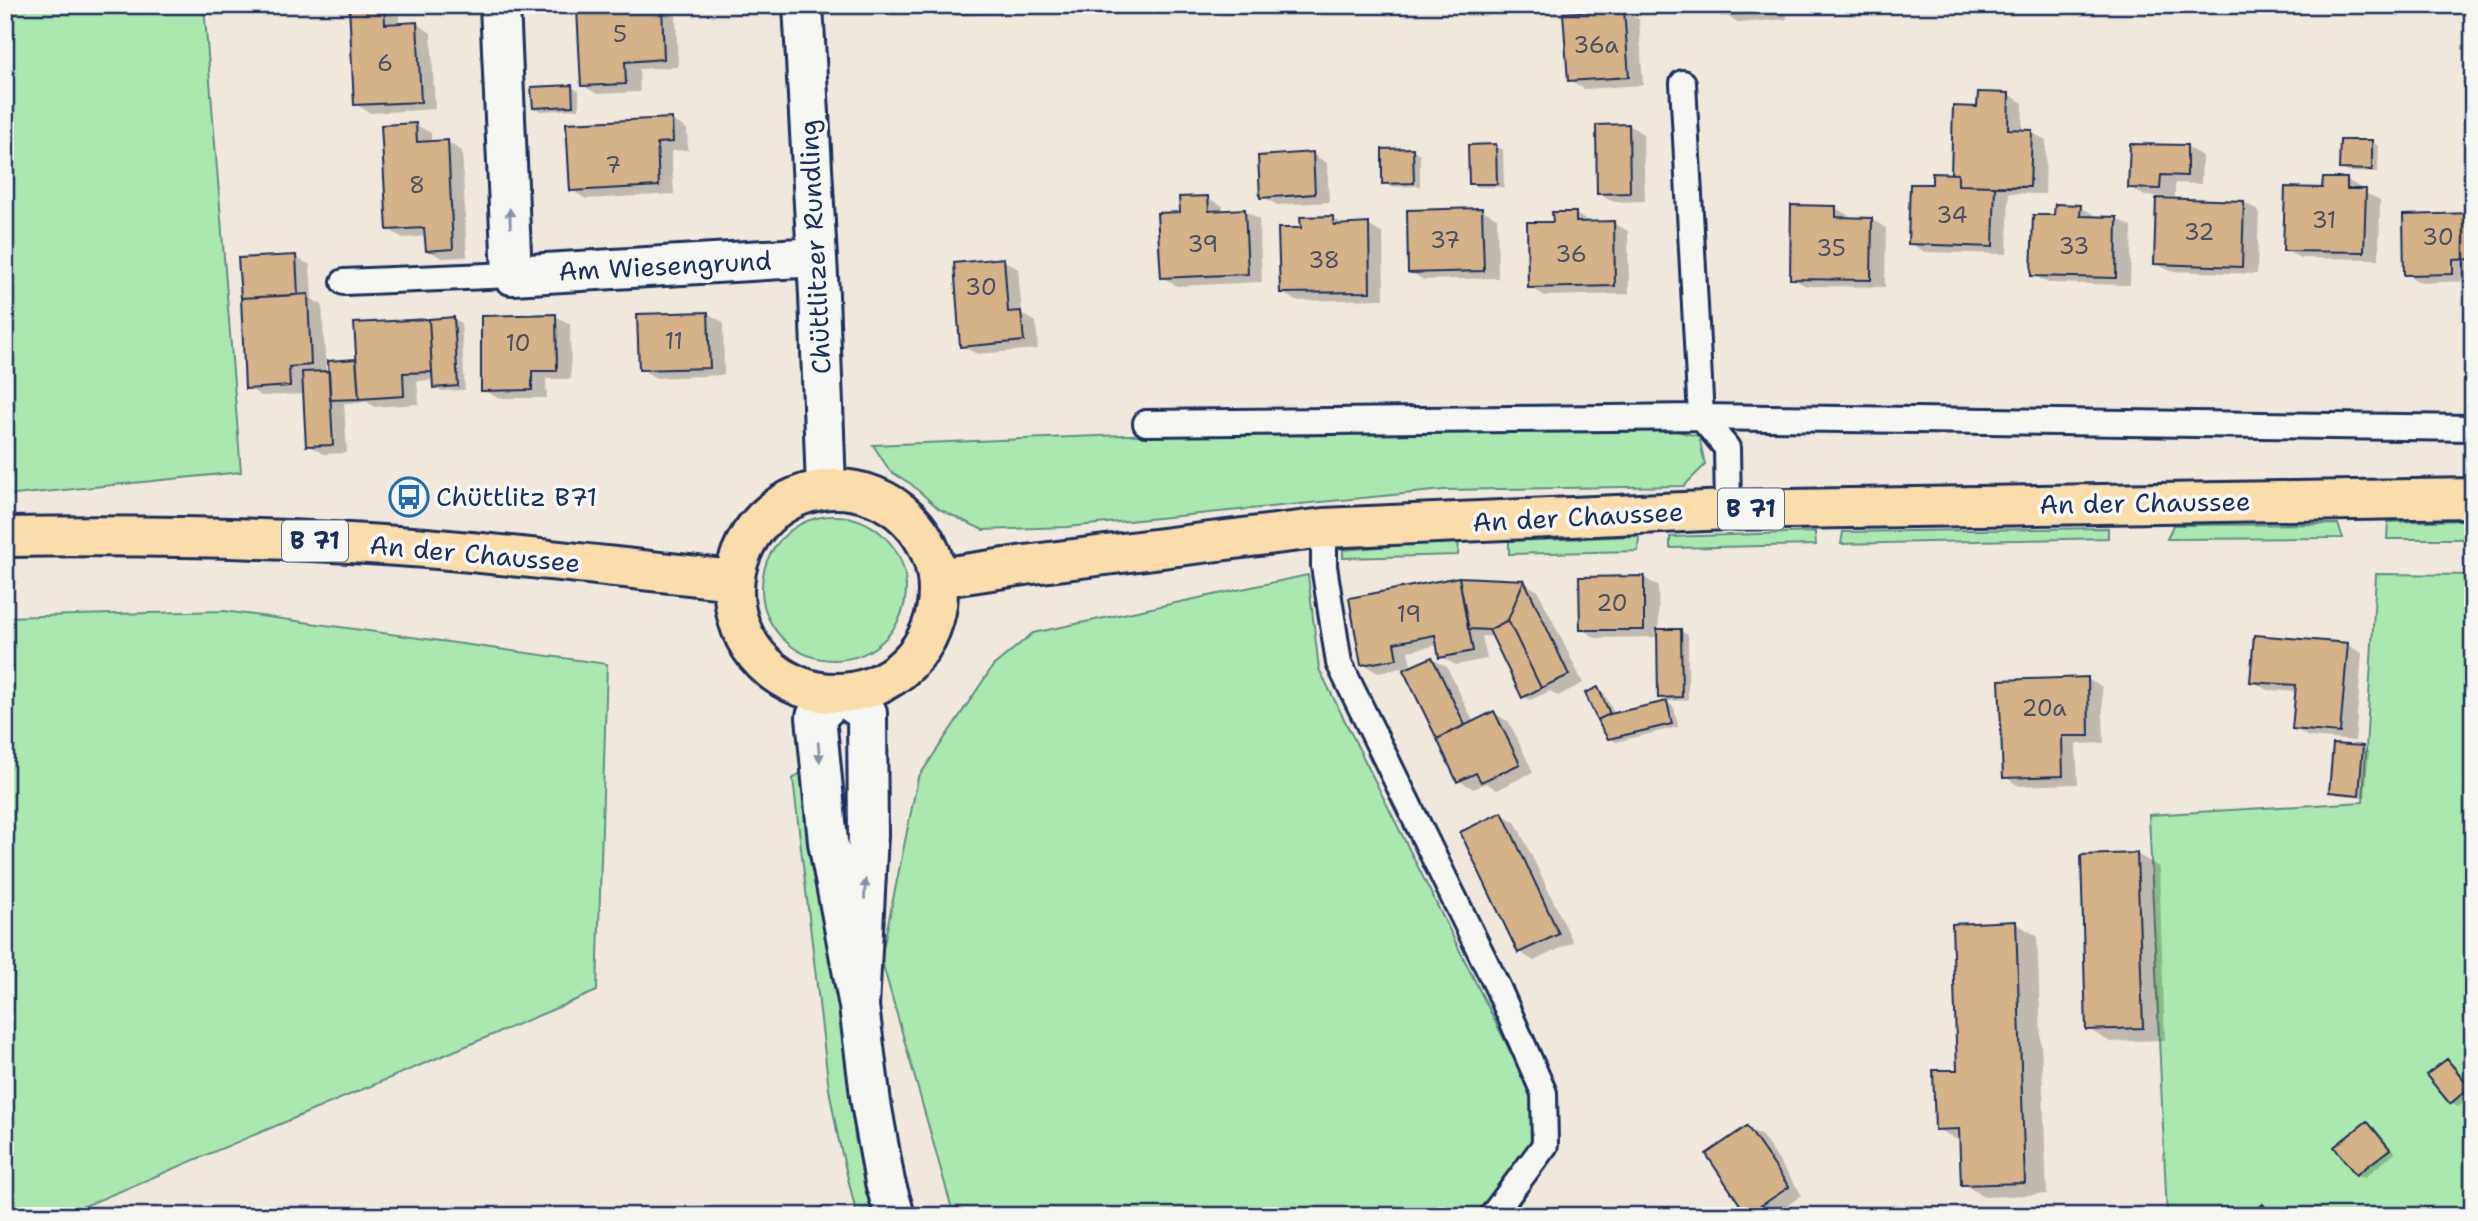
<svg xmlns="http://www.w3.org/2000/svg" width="2478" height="1221" font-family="'Shantell Sans',sans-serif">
<rect width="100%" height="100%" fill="#f0e8dd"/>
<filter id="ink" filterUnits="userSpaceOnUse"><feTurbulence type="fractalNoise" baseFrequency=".0143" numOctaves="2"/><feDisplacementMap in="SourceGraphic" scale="14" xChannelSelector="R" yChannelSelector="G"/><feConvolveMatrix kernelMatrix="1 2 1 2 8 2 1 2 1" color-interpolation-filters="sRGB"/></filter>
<g filter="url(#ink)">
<path fill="#aae8af" stroke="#628c86" stroke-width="2" d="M5,5H204L241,472L5,496Z
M1657,427L1699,436L1705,465L1684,486L1444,490L1067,527L983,530L939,509L911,484L890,471L873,445L1124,435Z
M762 588a72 72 0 1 1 144 0a72 72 0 1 1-144 0Z
M2473,520V539H2387L2388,522Z
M2338,524L2343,538L2167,539L2173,525Z
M2108,528V538L1841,544L1843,532Z
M1815,532L1816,545L1670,548V537Z
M1639,536L1638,551L1509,554V541Z
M1459,540L1458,555L1343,558V550Z
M2376,574L2473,575V1216H2167L2149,815L2363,802Z
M1308,575L1319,669L1558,1147L1511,1216H954L881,958L918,778L993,666L1033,633Z
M224,611L607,664L597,991L61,1216H5V617Z
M808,766L855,1137L874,1216H857L838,1137L829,1089L793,779Z"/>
<path fill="#0003" d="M938,5H1016V13L956,16Z
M1723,5H1786L1787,19L1739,23L1724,14Z
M384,6L399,14V25L417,24L431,33L435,109L370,113L356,104Z
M661,7L676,15L678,67L639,69L640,92L597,94L582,85Z
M1624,11L1639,19L1643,85L1584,89L1569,80Z
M572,87L579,91V109L541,111L534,107Z
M2008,94L2023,103L2022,131L2031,132L2046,140L2045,194L2009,193L2007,254L1925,252L1910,243L1934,186L1952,176L1979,109Z
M672,120L687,129L688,150L671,151L674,194L586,199L571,190Z
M416,125L431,133V143L447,142L462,151L467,257L442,258L428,250L427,236L403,238L388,229Z
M1629,125L1643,134L1645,201L1614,202L1599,193Z
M2372,142L2379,146L2378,173L2348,172L2341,168Z
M1496,146L1503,150L1504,187H1478L1471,183Z
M2187,147L2202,156L2201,184L2175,183V197L2145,196L2130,187Z
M1413,150L1420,154V186L1391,187L1384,183Z
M1312,154L1327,163L1329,202L1277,205L1262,196Z
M2347,180L2361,188V191L2380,200L2379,259L2300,258L2285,250L2324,190Z
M1208,198L1223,206V212L1244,210L1259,219L1262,282L1177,286L1162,277L1182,214Z
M2244,202L2259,211L2257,274L2170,271L2155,263Z
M2080,207L2095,215V218L2117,219L2132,227L2130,285L2048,283L2033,275L2056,217Z
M1835,208L1850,216V219H1871L1886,228L1885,287L1806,286L1792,278Z
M1482,210L1497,218L1498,278L1424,280L1410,272Z
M1575,214L1590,222L1613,223L1628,231L1629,294L1545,296L1530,287L1554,224Z
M2473,215V267L2468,268V281L2421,283L2406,274Z
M1333,218L1346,226L1368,225L1383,234L1384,299L1296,301L1281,292L1303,229Z
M295,257L310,265L312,299L322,305L326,373H330V362L358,361L356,325L454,319L461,323L465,390L442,391L435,387L434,380L417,381L419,404L375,407L367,402L344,403L347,453L323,454L308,445L305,394L262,396L247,388Z
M1003,260L1018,269L1022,314L1036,322L1038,349L977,354L962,346Z
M708,314L723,322L724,375L656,378L641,369Z
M555,316L570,324L571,379H546L547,398H498L483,390Z
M1643,577L1658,586L1659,631H1681L1688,635V700L1667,701L1660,697L1659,637L1596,638L1581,629Z
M1523,582L1538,591L1583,683L1558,696L1550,691L1530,700L1523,696L1494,637L1482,636L1487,659L1456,665L1441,657L1439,645L1408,651L1411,666L1378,673L1363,664L1351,600Z
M2347,645L2362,653L2355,741L2309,737L2294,728L2297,692L2267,690L2252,681Z
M1432,659L1447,667L1474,723L1494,713L1509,722L1533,772L1497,790L1486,783L1474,789L1459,781L1405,671Z
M2087,679L2102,687L2104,743L2076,744L2078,784L2019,786L2005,777Z
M1597,689L1604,693L1615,715L1667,703L1674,707L1678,727L1616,742L1609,738Z
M2362,748L2369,752L2365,797L2338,795L2331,791Z
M1502,814L1516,823L1573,942L1534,961L1519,952Z
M2137,854L2159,867L2165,1040L2110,1042L2088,1029Z
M2015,923L2037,936L2047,1194L1985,1197L1963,1184L1961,1142L1937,1129Z
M2447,1061L2454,1065L2473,1088V1095L2458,1107L2451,1103Z
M2367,1123L2374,1127L2395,1153L2364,1178L2357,1174Z
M1747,1128L1762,1136L1802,1195L1773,1216H1752L1748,1214Z"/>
<path fill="#d6b288" stroke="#1b2f5e" stroke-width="2" d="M349,5H384L385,24L417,22L421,102L354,105Z
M662,5L664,59L625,62L626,84L581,86L577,9Z
M1721,5H1773V11L1722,15Z
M1624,9L1629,77L1568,81L1563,13Z
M572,85L573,106L533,108L531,87Z
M1978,92L2009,93L2008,129L2032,130L2030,187L1958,185V174H1951L1953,106L1977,107Z
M672,118L673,142L657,143L659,186L570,191L566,123Z
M416,123L417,142L448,140L453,249L426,251L424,228L387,230L381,125Z
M1629,124L1630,193L1597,194L1596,125Z
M2340,140H2372V170L2339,169Z
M1496,144L1497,184H1469L1468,145Z
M2130,144L2187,145V176L2161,175L2160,189L2128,188Z
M1413,148L1414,183L1382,184V149Z
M1313,152L1315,194L1260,198L1258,156Z
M1932,173L1958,174V185L1995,186L1993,247L1908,244L1910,184H1932Z
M2323,178H2347V189H2366L2364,252L2283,251L2285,187L2322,188Z
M1208,196L1209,211L1245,209L1248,274L1161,278L1157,213L1180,212L1179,197Z
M2156,198L2244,201L2242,267L2154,264Z
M2055,204L2081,205L2080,216L2117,217L2116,278L2031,276L2033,215H2054Z
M1791,205L1836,206V217L1872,218L1871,280L1790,279Z
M1482,208L1484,271L1408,273L1407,210Z
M1552,212H1576V222L1614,221L1615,286L1528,288L1527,222H1553Z
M2473,213V259L2453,260V274L2404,275L2403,215Z
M1333,216L1334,225L1369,223L1370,292L1280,293L1278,228H1301L1300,217Z
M296,255L298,295L241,298L238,258Z
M1004,258L1008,312L1021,311L1024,341L960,347L954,263Z
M308,294L311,365L289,367L290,386L245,389L241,298Z
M708,312L710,368L639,370L637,314Z
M556,314L557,371H532V390L481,391V316Z
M454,317L458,386L433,388L429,319Z
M429,319L432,372L403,373L404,396L359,399L354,323Z
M356,359L359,399L330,400L328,361Z
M329,371L333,445L306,446L302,372Z
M1644,576V630H1580L1579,577Z
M1459,577L1524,580L1508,620L1489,630L1468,629Z
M1459,577L1473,651L1439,658L1435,635L1394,643L1397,659L1361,665L1349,598Z
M1524,580L1569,675L1541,688L1508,620Z
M1508,620L1541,688L1522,698L1489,630Z
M1657,629H1681L1682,697L1658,698Z
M2254,635L2348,643L2340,733L2292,729L2296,685L2250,682Z
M1432,657L1465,725L1437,739L1403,670Z
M2088,677L2089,736H2062L2063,776L2003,778L1999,680Z
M1598,687L1610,714L1597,720L1585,693Z
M1667,701L1672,724L1608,739L1597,720L1610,714Z
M1494,711L1520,764L1481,782L1476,773L1457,782L1437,739Z
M2333,744L2363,746L2359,795L2329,792Z
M1502,812L1559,934L1518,953L1460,832Z
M2137,853L2143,1028L2086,1030L2081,855Z
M2016,921L2025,1183L1961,1185L1959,1129L1935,1130L1933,1070H1957L1952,924Z
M2447,1059L2470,1087L2450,1104L2426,1075Z
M2367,1121L2390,1149L2356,1175L2334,1147Z
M1747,1126L1789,1187L1747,1215L1706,1154Z
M2263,1204L2272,1216H2249Z"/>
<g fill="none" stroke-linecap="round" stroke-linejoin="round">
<g stroke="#1b2f5e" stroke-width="30">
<path id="lane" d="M1683,83L1701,417L1727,448L1728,510
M344,282L512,275
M1146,423L1701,417L2473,428
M1324,528V566L1339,663L1498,988L1544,1093L1545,1145L1492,1216"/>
</g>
<g stroke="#1b2f5e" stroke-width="44">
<path id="street" d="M500,5L512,275L817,257
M803,5L819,295L826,488"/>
</g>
<g stroke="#1b2f5e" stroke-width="44">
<path id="secondary" d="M859,1006L868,835L867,713L839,694L816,717L828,842L859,1006L871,1103L885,1182L895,1216"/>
</g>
<g stroke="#1b2f5e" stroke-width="44">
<path id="primary" d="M734 591a102 102 0 1 1 204 0a102 102 0 1 1-204 0Z
M5,537C141,535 277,537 412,547C520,555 627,569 734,580
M938,578L1025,565L1324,528L1728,510L2473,498"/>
</g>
<use href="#lane" stroke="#f6f6f2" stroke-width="24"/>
<use href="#street" stroke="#f6f6f2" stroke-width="38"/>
<use href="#secondary" stroke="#f6f6f2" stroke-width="38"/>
<use href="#primary" stroke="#faddab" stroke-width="38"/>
</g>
<defs><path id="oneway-solid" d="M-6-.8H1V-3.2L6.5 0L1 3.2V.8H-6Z" transform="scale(1.75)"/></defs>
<g fill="#8892a8">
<use href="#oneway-solid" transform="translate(510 218) rotate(-92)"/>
<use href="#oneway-solid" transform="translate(819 752) rotate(85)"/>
<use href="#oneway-solid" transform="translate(865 889) rotate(-87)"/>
</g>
</g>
<defs>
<g id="bus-ring" transform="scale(2.0125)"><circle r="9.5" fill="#f6f6f2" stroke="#1f6fb2" stroke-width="1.5"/><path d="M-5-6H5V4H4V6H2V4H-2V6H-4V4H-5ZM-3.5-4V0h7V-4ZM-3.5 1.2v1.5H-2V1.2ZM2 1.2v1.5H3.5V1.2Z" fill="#1f6fb2"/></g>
</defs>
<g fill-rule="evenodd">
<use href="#bus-ring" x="409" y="497"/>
</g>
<g text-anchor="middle" stroke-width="7" stroke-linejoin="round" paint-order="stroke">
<g font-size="23" fill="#4a5068">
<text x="620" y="42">5</text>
<text x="1596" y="53">36a</text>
<text x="385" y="71">6</text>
<text x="613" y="173">7</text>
<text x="417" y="193">8</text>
<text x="1952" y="223">34</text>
<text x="2324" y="228">31</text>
<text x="2199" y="240">32</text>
<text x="2438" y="245">30</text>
<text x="1445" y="248">37</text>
<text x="1203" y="252">39</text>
<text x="2074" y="254">33</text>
<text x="1831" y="256">35</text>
<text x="1571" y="262">36</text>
<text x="1324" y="268">38</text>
<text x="981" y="295">30</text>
<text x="674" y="349">11</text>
<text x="518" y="351">10</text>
<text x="1612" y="611">20</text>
<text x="1409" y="622">19</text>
<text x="2044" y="716">20a</text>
</g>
<g fill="#f6f6f2" stroke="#5d6b8a" stroke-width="2">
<rect x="1718" y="488.5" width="66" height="41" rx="5"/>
<rect x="282" y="520.5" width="66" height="41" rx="5"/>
</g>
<g font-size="24" font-weight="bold" fill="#1b2f5e">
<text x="1751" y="517">B 71</text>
<text x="315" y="549">B 71</text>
</g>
<g font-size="26" fill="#1b2f5e" stroke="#f6f6f2">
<text transform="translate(815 247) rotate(-93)" y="9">Chüttlitzer Rundling</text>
<text transform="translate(665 266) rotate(-3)" y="9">Am Wiesengrund</text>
<text transform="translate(2145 503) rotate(-1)" y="9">An der Chaussee</text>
<text transform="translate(1578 517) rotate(-3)" y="9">An der Chaussee</text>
<text transform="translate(475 554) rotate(5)" y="9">An der Chaussee</text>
</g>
<g font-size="26" fill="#1b2f5e" stroke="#f6f6f2" text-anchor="start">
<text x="436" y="506">Chüttlitz B71</text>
</g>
</g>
<rect width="2478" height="1221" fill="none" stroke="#f6f6f2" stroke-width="28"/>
<rect x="14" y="14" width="2450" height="1193" fill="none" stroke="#1b2f5e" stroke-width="2.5" filter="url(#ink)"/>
</svg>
